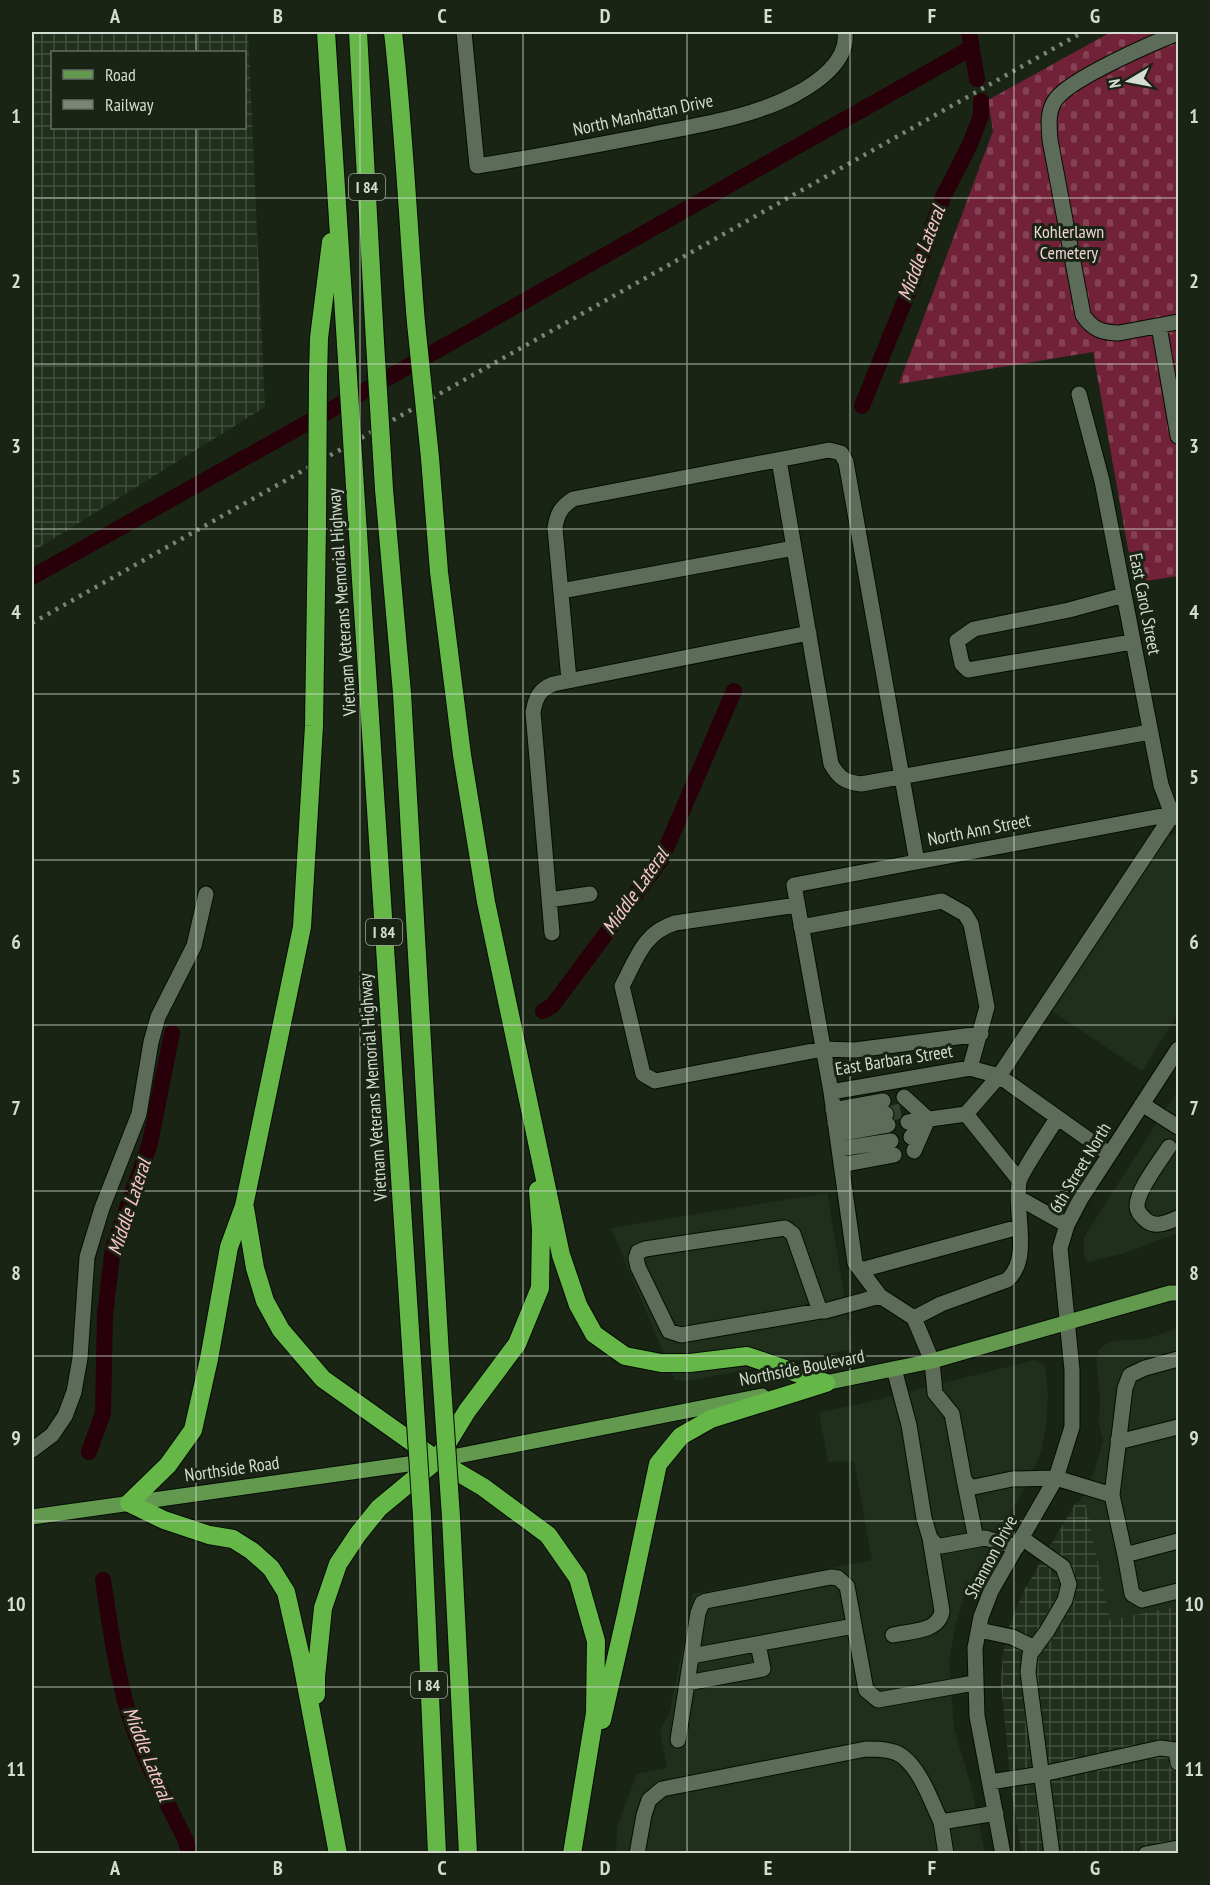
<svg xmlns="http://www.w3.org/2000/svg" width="1210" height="1885" font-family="'PT Sans Narrow',sans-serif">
<defs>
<pattern id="industrial-grid" width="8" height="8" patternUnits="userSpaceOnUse" patternTransform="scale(1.5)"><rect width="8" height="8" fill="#202f1b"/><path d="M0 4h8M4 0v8" fill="none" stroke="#404d3b"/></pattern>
<pattern id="cemetery-stones" width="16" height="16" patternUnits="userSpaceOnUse" patternTransform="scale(1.5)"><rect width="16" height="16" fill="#712238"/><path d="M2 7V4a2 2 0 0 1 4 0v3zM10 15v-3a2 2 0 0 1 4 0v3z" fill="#844254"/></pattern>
</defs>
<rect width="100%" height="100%" fill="#192415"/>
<path fill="#202f1b" d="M1178,834V1014L1142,1071L1052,1011L1165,836Z
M1178,1090V1233L1122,1254L1087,1262L1084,1254V1237Z
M827,1193L853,1349L687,1381L675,1380L611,1228Z
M1178,1328V1606L1110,1620L1086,1505L1080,1501L1095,1470L1103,1440L1099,1423L1100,1395L1096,1358L1099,1357L1098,1351L1102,1347L1111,1341L1147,1339Z
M1035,1360L1045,1366L1048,1394L1046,1426L1041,1452L1024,1489L966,1590L956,1623L949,1660L954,1728L971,1786L985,1853L616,1854L617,1827L637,1774L667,1768L660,1730L670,1711L693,1594L872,1560L854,1461L828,1462L819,1412L860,1404Z"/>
<path fill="url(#industrial-grid)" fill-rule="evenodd" d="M32,32H248L265,407L32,552ZM52,52H244V128H52Z
M1080,1501L1086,1505L1110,1620L1178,1606V1853L1022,1854L1012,1796L1001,1683L1003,1654L1010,1624L1023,1592L1075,1504Z"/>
<path fill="url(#cemetery-stones)" d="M1111,32H1178V576L1146,581L1132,571L1093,352L899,384L993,131L988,100Z"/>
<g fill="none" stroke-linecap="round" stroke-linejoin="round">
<path stroke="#270009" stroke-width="16" d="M969,32L977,79
M862,406L918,268L943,197L970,144L981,116V101
M32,577L475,329L971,48
M543,1011L552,1006L661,860L734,691
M89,1452L103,1413L105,1314L113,1248L150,1143L172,1033
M103,1580C110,1625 116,1671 129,1715C143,1759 166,1800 186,1841L189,1854"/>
<path stroke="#354031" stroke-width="15" stroke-dasharray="15 8" stroke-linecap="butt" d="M886,1114L906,1110"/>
<g stroke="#040d02" stroke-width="17">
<path id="minor" d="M464,32L477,166C535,157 592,146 649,135C697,125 750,118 794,95C817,83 849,61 845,32
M1178,33C1152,43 1072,78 1056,99C1047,111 1049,126 1050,140L1083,315C1092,329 1102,333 1119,333L1178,322
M1159,326L1178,436
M1079,394L1102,481L1161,785L1172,814L1178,818
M779,460L831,764C839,778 845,782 861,784L1150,732
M561,591L794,548
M1124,595L1069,610L974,629L957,641L962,664L968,670L1132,642
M569,680L555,528C557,514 561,507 573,499L829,450L841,453L846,462L917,862
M549,900L590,894
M797,905L675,923C643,933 637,958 622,986L643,1074L655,1081L823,1049L855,1050L981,1034
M801,927L942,901L965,914L971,924L987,1007L970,1068
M552,933L533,712C536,697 539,690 553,684L809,633
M831,1092L855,1263L880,1296L914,1318L932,1361L935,1393L952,1414L964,1479L969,1486L974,1487L1012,1479L1056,1478L1112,1495L1125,1388L1130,1375L1145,1368L1178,1359
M904,1097L928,1119
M1142,1104L1178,1127
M833,1110L883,1101
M966,1114L1019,1180
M908,1122L966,1114L999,1076L1175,811
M835,1123L886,1114
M837,1134L888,1125
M911,1137L928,1119L914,1151
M1169,1147C1160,1161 1137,1190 1137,1206C1137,1212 1142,1217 1147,1221C1157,1228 1168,1222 1178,1218
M839,1149L891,1141
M1109,1154L999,1076L970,1068L831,1092L794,885L1172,814
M841,1165L894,1155
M1019,1198L1067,1225
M861,1270L1019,1227
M820,1311L793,1234L785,1228L645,1249L638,1252L636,1258L638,1267L669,1331L681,1335L820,1311H825L880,1296
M914,1318L941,1304L1007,1280C1032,1259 1014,1212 1019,1182C1021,1172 1050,1130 1057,1118
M894,1369L909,1425L924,1518L930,1538L936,1545L941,1546L985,1538L1017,1547
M1118,1440H1126L1178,1427
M32,1450L52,1435L65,1416L74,1392L80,1358L87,1257L102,1208L139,1114L151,1042L158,1017L194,946L206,894
M964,1479L976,1539
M1112,1495L1125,1555L1178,1541
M1022,1538L1063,1567L1069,1584L1065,1600L1047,1631L1030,1654L1028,1672L1052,1854
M1125,1555L1132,1594L1142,1600L1178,1591
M979,1630L1012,1637L1035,1648
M893,1635C911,1631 939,1632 942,1611L930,1538
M691,1656L854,1626
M687,1683L763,1669L758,1644
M678,1740L698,1613L702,1603L706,1601L831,1577L838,1578L847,1586L866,1690L878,1700L974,1683
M990,1782L1042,1774L1160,1748L1176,1750L1178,1763
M941,1822L946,1854
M637,1854L644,1815L649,1800L662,1789L866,1749C877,1749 893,1749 902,1756C921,1770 931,1801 941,1822L996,1813
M1003,1854L977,1716L975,1648L981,1617L991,1591L1056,1478L1072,1427V1370L1060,1248L1067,1225L1080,1200L1178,1049
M1146,1854L1178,1848"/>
</g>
<g stroke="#040d02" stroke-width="17">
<path id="major" d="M815,1385L932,1361L1170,1293H1178
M32,1517L437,1460L762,1396"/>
</g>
<g stroke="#040d02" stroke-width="20">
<path id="highway" d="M326,32L347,360
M358,32L375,342
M393,32C404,128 408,226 416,323
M318,376L319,338L331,242
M430,458L439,572L462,755L486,902L561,1255L578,1305L594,1334L625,1356L661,1363H690L747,1356L826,1383
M384,489L402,693L440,1356
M356,503L412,1361
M317,525L314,726L302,927L244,1206L229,1247L209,1359L193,1430L168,1465L129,1503L164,1520L209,1535L233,1539L252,1551L271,1568L286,1592L301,1658L338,1854
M245,1208L255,1268L265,1301L281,1330L323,1379L437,1460L483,1487L548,1535L578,1578L596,1641L595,1713L572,1854
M422,1516L437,1854
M451,1517L468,1854
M316,1695V1677L323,1608L338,1564L358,1534L379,1508L437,1460L467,1411L517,1344L540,1288L541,1230L538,1190
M602,1720L628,1606L658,1464L681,1436L711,1419L826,1383"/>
</g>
<use href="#minor" stroke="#5d6b59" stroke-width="15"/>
<use href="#major" stroke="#62994f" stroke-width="15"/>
<use href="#highway" stroke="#65b748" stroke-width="18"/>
<path stroke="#7b8478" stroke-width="4.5" stroke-dasharray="3 6" stroke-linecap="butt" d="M32,623L1083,32"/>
<g stroke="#040d02" stroke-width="20" stroke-linecap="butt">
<path id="highway-bridge" d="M416,323L430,458
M375,342L384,489
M347,360L356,503
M317,525L318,376
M440,1356L451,1517
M412,1361L422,1516"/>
</g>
<use href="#highway-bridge" stroke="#65b748" stroke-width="18"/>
</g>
<path fill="none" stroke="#d5dcd2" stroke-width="1.5" stroke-opacity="0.55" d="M196,32V52M360,32V1854M523,32V1854M687,32V1854M850,32V1854M1014,32V1854M196,128V1854M32,198H1178M32,364H1178M32,529H1178M32,694H1178M32,860H1178M32,1025H1178M32,1191H1178M32,1356H1178M32,1521H1178M32,1687H1178"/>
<g text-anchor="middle" stroke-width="6" stroke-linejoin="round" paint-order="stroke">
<g fill="#192415" stroke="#9da599" stroke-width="1.5">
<rect x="349" y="174" width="36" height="26" rx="4.5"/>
<rect x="366" y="919" width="36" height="26" rx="4.5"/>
<rect x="411" y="1672" width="36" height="26" rx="4.5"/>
</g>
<g font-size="16" font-weight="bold" fill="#d5dcd2">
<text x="367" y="193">I 84</text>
<text x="384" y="938">I 84</text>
<text x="429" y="1691">I 84</text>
</g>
<g font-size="18" fill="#d5dcd2" stroke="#192415">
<text transform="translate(643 115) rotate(-12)" y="6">North Manhattan Drive</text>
<text transform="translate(342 602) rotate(-94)" y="6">Vietnam Veterans Memorial Highway</text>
<text transform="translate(1145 604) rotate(79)" y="6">East Carol Street</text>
<text transform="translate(979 830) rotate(-11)" y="6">North Ann Street</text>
<text transform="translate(894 1060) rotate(-9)" y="6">East Barbara Street</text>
<text transform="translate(373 1087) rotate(-94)" y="6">Vietnam Veterans Memorial Highway</text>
<text transform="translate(1080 1168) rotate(-59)" y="6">6th Street North</text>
<text transform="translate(802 1368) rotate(-11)" y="6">Northside Boulevard</text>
<text transform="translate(232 1469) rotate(-8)" y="6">Northside Road</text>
<text transform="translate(991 1557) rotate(-62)" y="6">Shannon Drive</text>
</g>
<g font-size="18" fill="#f0d4d9" stroke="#192415">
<text x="1069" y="238">Kohlerlawn<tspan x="1069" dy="21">Cemetery</tspan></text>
</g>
<g font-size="20" font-style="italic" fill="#fcc5cf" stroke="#192415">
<text transform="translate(921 253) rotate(-69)" y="7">Middle Lateral</text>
<text transform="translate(635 891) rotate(-55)" y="7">Middle Lateral</text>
<text transform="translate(129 1207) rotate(-72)" y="7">Middle Lateral</text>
<text transform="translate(148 1754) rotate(68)" y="7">Middle Lateral</text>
</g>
</g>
<rect width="1210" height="1885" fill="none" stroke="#192415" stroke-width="66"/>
<rect x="51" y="51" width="195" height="78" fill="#192415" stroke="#646e61" stroke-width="1.5"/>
<rect x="63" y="70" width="30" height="9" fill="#62994f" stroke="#646e61" stroke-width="1.5"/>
<text x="105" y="81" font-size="18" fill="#d5dcd2">Road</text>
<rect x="63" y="100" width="30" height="9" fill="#7b8478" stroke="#646e61" stroke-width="1.5"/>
<text x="105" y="111" font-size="18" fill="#d5dcd2">Railway</text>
<g transform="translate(1129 81) rotate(260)" stroke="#192415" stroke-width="4.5" paint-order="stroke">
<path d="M0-4.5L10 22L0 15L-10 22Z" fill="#d5dcd2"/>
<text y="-9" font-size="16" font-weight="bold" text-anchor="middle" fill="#d5dcd2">N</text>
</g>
<rect x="33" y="33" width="1144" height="1819" fill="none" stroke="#d5dcd2" stroke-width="2"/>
<g font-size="20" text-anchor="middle" font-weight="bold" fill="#d5dcd2">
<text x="115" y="23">A</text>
<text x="278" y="23">B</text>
<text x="442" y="23">C</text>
<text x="605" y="23">D</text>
<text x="768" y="23">E</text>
<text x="932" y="23">F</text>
<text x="1095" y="23">G</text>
<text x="16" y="123">1</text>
<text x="1194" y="123">1</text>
<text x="16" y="288">2</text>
<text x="1194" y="288">2</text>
<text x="16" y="453">3</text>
<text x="1194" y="453">3</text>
<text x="16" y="619">4</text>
<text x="1194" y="619">4</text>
<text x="16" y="784">5</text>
<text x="1194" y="784">5</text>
<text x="16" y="949">6</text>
<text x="1194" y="949">6</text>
<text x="16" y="1115">7</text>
<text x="1194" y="1115">7</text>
<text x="16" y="1280">8</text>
<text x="1194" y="1280">8</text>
<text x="16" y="1445">9</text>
<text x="1194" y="1445">9</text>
<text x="16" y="1611">10</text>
<text x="1194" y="1611">10</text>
<text x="16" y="1776">11</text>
<text x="1194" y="1776">11</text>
<text x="115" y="1875">A</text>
<text x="278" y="1875">B</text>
<text x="442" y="1875">C</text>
<text x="605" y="1875">D</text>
<text x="768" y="1875">E</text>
<text x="932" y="1875">F</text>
<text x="1095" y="1875">G</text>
</g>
</svg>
